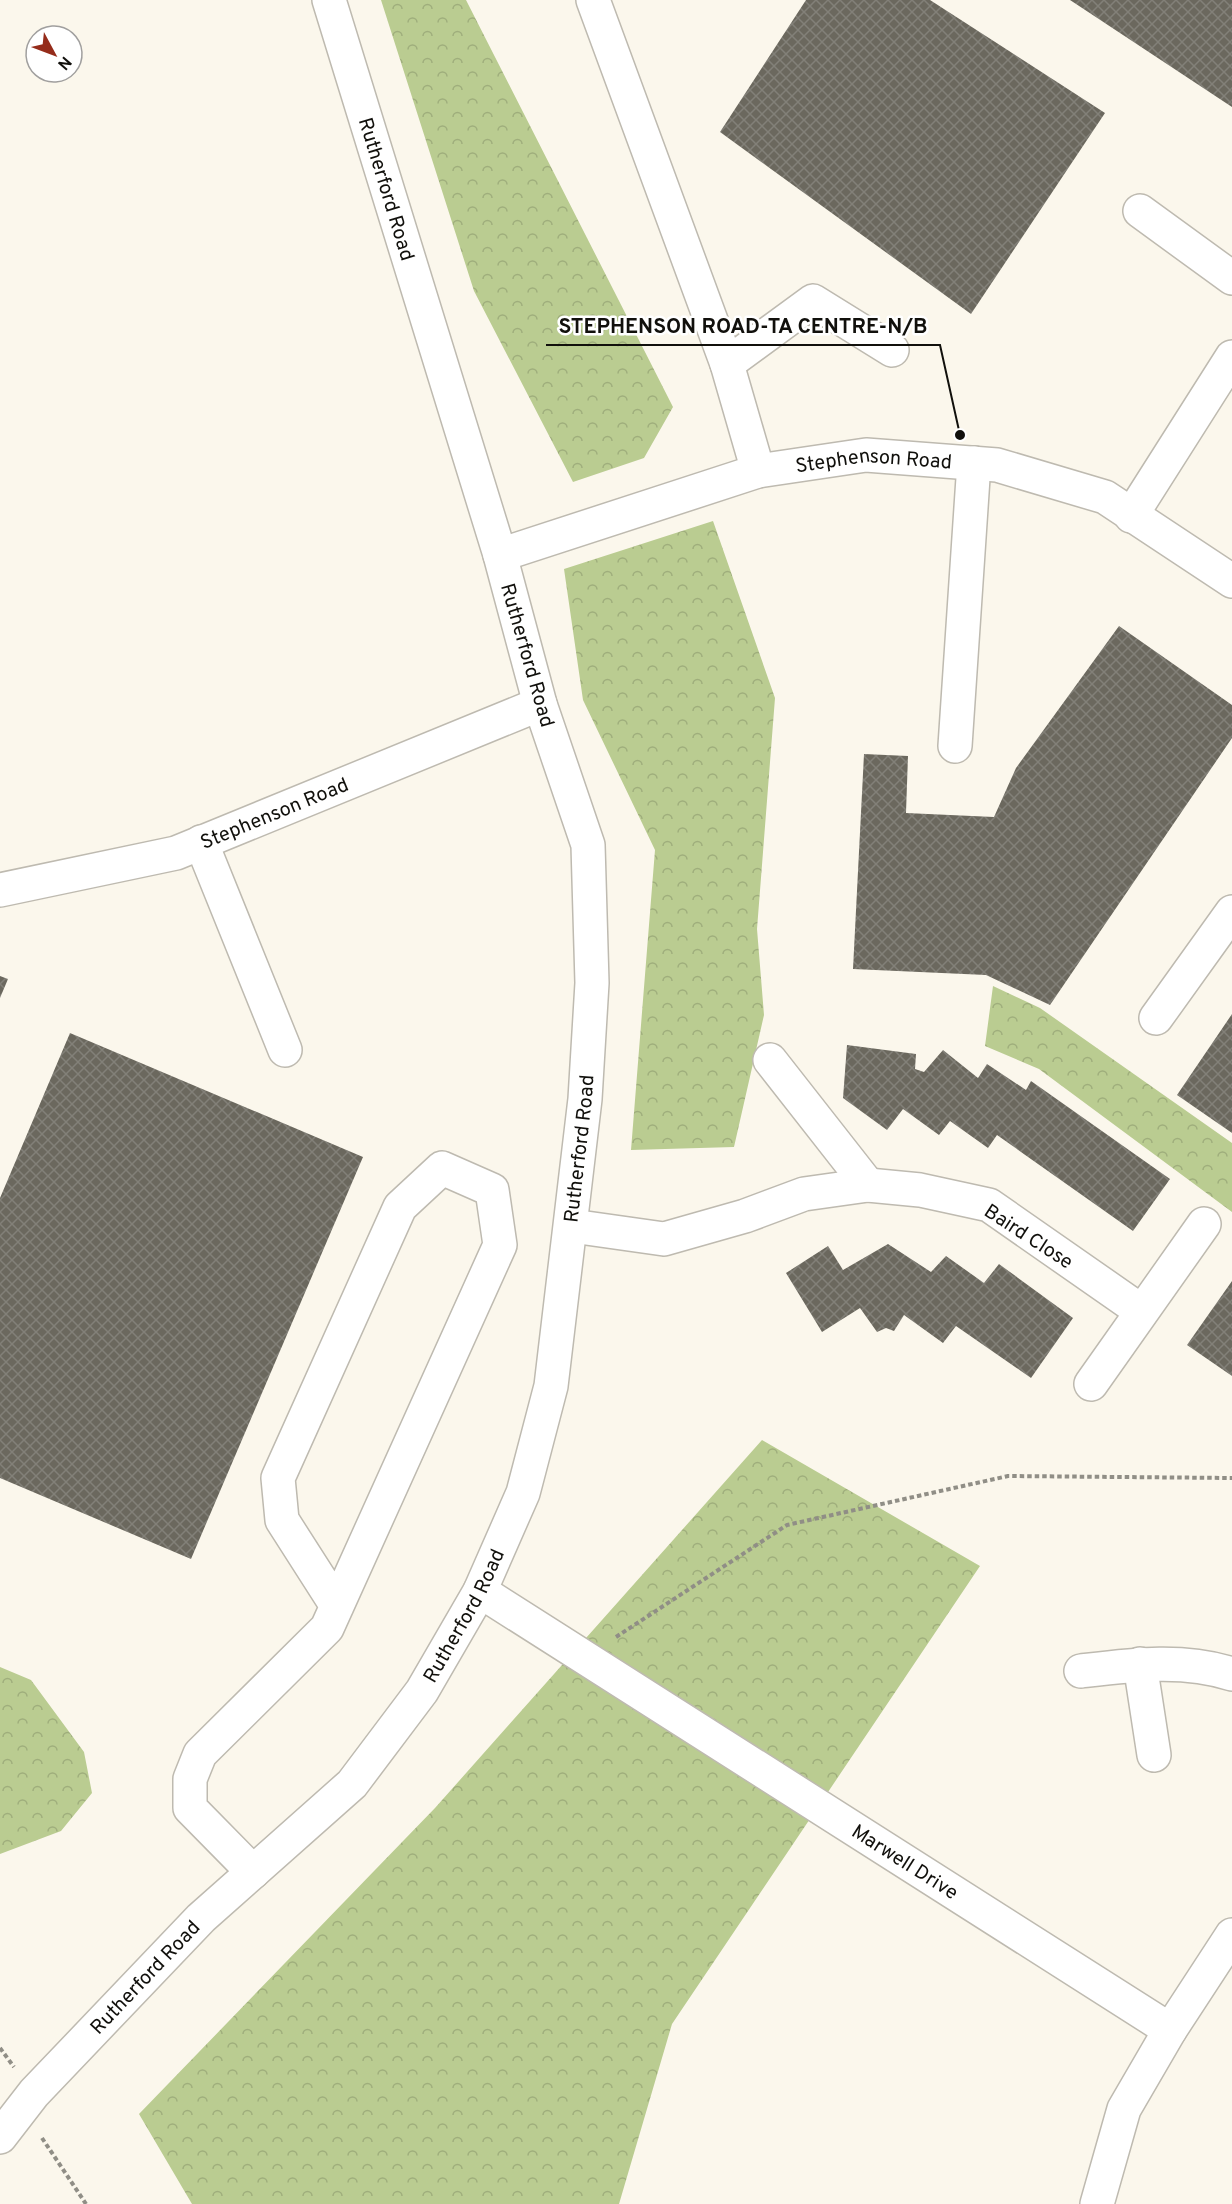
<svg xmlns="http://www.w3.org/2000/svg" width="1232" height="2204" font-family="Overpass,sans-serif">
<defs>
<pattern id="forest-crowns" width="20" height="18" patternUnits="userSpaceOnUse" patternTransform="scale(1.5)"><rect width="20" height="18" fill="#bacc91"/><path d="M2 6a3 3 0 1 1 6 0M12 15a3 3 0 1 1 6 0" fill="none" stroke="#9fae7c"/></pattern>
<pattern id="building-cross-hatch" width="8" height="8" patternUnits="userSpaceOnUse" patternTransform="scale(1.5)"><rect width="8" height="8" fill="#6b685e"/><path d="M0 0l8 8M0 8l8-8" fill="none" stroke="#828078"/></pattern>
</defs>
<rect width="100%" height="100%" fill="#fbf7ec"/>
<path fill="url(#forest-crowns)" d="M381,0H466L673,407L644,458L573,482L474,291Z
M713,521L775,698L757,929L764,1015L734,1147L631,1150L655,850L583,700L564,569Z
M993,986L1040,1008L1232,1143V1212L1039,1069L985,1046Z
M762,1440L980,1566L672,2024L619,2204H192L139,2114L435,1808Z
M0,1667L31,1680L84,1752L92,1793L61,1831L0,1854Z"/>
<path fill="url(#building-cross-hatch)" d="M806,0H930L1105,113L971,314L720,132Z
M1070,0H1232V107Z
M1119,626L1232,705V738L1050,1005L986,975L853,969L864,754L908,756L906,813L994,817L1016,768Z
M0,976L8,979L0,998Z
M1232,1014V1133L1177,1095Z
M70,1033L363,1157L191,1559L0,1478V1198Z
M847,1045L916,1054L915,1069L924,1072L943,1050L978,1078L987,1064L1026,1090L1031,1081L1170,1179L1133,1231L997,1135L988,1148L950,1121L939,1135L903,1109L887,1130L843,1098Z
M888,1244L931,1272L946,1256L984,1283L999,1264L1073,1318L1031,1378L956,1326L943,1343L904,1315L894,1331L886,1328L877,1332L860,1308L822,1332L786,1273L828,1246L843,1270Z
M1232,1281V1376L1187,1345Z"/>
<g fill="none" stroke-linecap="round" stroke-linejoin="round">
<g stroke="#bebab0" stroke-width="36">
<g id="minor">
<path d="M593,0L727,364L758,471"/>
<path d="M1140,211L1232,278"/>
<path d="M727,364L813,301L892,350"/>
<path d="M1131,516L1232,357"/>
<path id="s1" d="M500,555L758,471L866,455L997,465L1105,497L1232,581"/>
<path d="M955,746L974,463"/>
<path d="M201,842L285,1050"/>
<path id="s2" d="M0,890L176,853L540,704"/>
<path d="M1156,1018L1232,912"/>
<path d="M770,1060L868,1185"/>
<path d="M572,1226L664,1239L745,1216L804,1194L868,1185L920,1190L989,1205L1141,1311"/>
<path d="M1091,1384L1204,1224"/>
<path id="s3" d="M480,1591L1170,2030L1124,2109L1097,2204"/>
<path d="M1140,1664L1154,1755"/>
<path d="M1081,1671C1131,1665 1183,1658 1232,1674"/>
<path d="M253,1872L190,1808V1779L200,1754L327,1628L500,1245L492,1190L442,1168L400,1207L278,1478L282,1520L337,1606"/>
<path d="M1170,2030L1232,1935"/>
<path id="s4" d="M0,2137L34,2093L201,1918L352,1784L422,1691L480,1591L523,1493L551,1386L585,1099L592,983L588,845L540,704L500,555L329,0"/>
</g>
</g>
<path stroke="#908e86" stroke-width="4" stroke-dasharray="4.5 3" stroke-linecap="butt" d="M616,1637L787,1525L1008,1476L1232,1478
M0,2048L14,2067
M42,2138L86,2204"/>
<use href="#minor" stroke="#fff" stroke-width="33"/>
</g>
<g text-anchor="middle" stroke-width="5" stroke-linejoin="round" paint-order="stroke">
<g font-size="20" fill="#11100c" stroke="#fff">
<text transform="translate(387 189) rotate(73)" y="7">Rutherford Road</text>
<text dy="7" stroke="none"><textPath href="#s1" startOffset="388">Stephenson Road</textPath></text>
<text transform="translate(528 655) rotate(74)" y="7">Rutherford Road</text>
<text dy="7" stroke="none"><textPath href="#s2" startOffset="286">Stephenson Road</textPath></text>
<text dy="7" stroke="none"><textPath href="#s4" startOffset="1188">Rutherford Road</textPath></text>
<text transform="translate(1029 1236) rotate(33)" y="7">Baird Close</text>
<text dy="7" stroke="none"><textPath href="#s4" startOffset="702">Rutherford Road</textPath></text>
<text dy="7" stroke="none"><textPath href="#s3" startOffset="504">Marwell Drive</textPath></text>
<text dy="7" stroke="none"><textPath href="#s4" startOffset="216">Rutherford Road</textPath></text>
</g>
</g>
<path fill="none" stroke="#11100c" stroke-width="2" d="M960 435L940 345H546"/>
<circle fill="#11100c" stroke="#fff" stroke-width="2" cx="960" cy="435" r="6"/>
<g font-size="21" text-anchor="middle" font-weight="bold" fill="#11100c" stroke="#fff" stroke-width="5" stroke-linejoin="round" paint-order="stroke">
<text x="743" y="333">STEPHENSON ROAD-TA CENTRE-N/B</text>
</g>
<g transform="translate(54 54) rotate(131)"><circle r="28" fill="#ffffff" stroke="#a09f9e" stroke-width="1.5"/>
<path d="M0-4.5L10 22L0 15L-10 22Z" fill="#952c1a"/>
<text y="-9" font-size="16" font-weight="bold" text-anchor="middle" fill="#11100c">N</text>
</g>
</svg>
